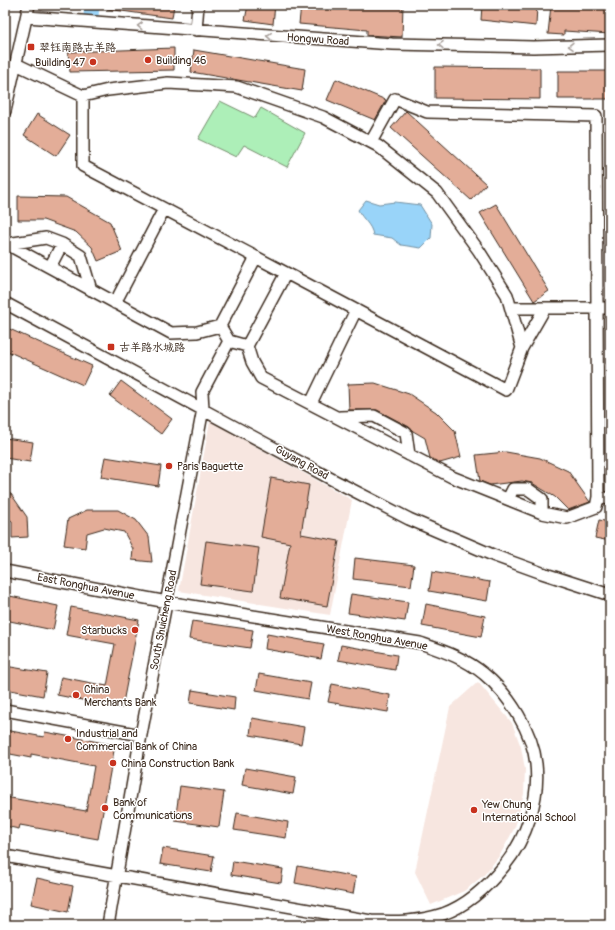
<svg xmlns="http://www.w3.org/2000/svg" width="615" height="930" font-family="Pangolin,'LXGW WenKai TC',sans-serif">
<rect width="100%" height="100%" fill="#fff"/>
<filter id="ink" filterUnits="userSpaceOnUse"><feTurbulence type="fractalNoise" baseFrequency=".025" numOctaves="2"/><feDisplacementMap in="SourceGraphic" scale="8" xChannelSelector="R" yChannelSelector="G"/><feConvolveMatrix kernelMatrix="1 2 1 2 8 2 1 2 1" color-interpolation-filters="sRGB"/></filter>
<g filter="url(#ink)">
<path fill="#f7e6e0" d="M210,421L352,500L330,615L179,591Z
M478,682L512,723L521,747L525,769L524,794L515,827L500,855L484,875L464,891L431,905L415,872L450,707Z"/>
<path fill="#adefb8" stroke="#748c6b" d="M220,101L255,118L261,108L305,133L287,167L244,145L236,157L198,139Z"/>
<path fill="#99d4f9" stroke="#7390a1" d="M366,200L379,204L395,202L420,205L432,224L431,238L421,248L401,245L392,238L373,235C371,224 363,220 358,210Z"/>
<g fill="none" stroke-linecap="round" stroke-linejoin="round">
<path stroke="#99d4f9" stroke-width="15" d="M91,16L92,5"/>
</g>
<path fill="#e3ad98" stroke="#3b2a1e" d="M108,5H174L172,18L107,9Z
M248,5H275L273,24L245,20Z
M301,5H403L402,37L367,35V30L299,24Z
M482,5H537L536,26L481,20Z
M551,5H610V34L564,31V35L548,34Z
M174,48V70L70,72L68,52Z
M194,50L305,69L302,91L191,72Z
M435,67L540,68V99L435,98Z
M558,71H610V99H558Z
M336,79L386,100L375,120L327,100Z
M406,111L486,184L471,200L391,128Z
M37,114L70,135L56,156L24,135Z
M18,196L66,197L110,222L122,251L98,261L92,247L76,232L43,220H18Z
M496,204L549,291L534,301L480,213Z
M5,327L92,366L83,385L5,350Z
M121,381L172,419L161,434L110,396Z
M375,383L409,394L436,412L455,431L461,457L440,463L430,458L425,438L413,431L409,427L377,410H349L348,384Z
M5,438L33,442L30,462L5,458Z
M506,452L540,458L568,471L590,502L568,510L555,497L532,483L522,481L490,485L480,481L476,455Z
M105,457L161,466L158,486L101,477Z
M271,478L309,485L301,534L339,541L327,606L280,598L290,543L261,537Z
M5,493L11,494L27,517L28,537L12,538V521L5,516Z
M87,510H118L136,520L149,537L152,562L132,560L133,549L124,532L104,528L87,533L85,548L64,545L68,519Z
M599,520L610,522V541L595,538Z
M206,541L259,548L253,591L200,584Z
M355,558L414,565L411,586L353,579Z
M432,572L490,582L487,601L429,591Z
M351,594L408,602L405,621L348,613Z
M5,595L58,606L53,630L5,620Z
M426,604L485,616L481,637L422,626Z
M71,607L139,620L122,708L57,695L61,677L107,686L115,644L66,635Z
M192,621L253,630L250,648L189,639Z
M267,634L324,644L321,659L265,649Z
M341,645L397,655L395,670L338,660Z
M5,666L47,673L43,696L5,689Z
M259,674L311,683L308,699L256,690Z
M332,684L390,695L388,712L328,702Z
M192,690L235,697L234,710L190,703Z
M252,718L304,727L301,744L250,735Z
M5,730L44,737L45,732L115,745L98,839L20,825L19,829L5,826V797L86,811L94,766L31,754V758L5,753Z
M245,768L296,777L293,794L242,785Z
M180,786L224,792L219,827L175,821Z
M237,813L288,822L286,838L234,830Z
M163,848L214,856L211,872L160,864Z
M233,861L283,869L281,883L231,875Z
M298,866L356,877L353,894L295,883Z
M37,878L73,886L68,912L31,904Z"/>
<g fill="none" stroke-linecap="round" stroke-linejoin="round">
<g stroke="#3b2a1e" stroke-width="14">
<path id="minor" d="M27,17L392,44L533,47L610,45
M196,30L198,5
M16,64L83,96L108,90L168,83L237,87L323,117L378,146L437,193L479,251L507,295L522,348L506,390L286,273L247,346L229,341L202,392L203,409L141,735L108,925
M83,96V166L286,273
M5,111L29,5
M50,267L62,244
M91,290L81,256L62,244L46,238L7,244L171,333L197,332L220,326
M5,303L335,481L409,519L495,556L542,573L610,595
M115,303L164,209
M511,308H610
M229,341L220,326L256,257
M247,346L252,362L261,378L452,477L542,513L567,518L596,507L598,497L596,116L427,112L395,99L371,142
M522,348L545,308
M311,403L356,310
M340,417L374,416L406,433L409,455
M598,497L610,499
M508,499L513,489H528L542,499V513
M5,571L167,602L420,643C443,651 465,658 484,674C509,694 533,733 536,764C540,799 526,839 504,866C488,886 468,905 443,914C419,922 396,922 371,921L5,856
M5,710L141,735"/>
</g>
<use href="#minor" stroke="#fff" stroke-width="11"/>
</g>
<defs><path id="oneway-chevron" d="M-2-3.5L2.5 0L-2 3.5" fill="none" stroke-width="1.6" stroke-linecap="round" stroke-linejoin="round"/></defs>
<g stroke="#a79f9a">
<use href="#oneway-chevron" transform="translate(140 26) rotate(-176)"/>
<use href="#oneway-chevron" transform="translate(269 36) rotate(-176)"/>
<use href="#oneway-chevron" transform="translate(441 45) rotate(-179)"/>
<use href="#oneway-chevron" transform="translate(571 46) rotate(179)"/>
</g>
</g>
<g fill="#c8321e" stroke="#fff" stroke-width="1.5">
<rect x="27" y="43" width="8" height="8" rx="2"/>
<circle cx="148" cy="60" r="4"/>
<circle cx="93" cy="62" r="4"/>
<rect x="107" y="343" width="8" height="8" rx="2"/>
<circle cx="169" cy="466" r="4"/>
<circle cx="135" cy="630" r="4"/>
<circle cx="76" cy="695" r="4"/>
<circle cx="68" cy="739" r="4"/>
<circle cx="113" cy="763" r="4"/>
<circle cx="105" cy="808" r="4"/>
<circle cx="474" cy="810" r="4"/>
</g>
<g text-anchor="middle" stroke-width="3" stroke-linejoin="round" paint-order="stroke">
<g font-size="11" fill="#3b2a1e" stroke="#fff">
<text transform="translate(318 39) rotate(4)" y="4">Hongwu Road</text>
<text transform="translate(302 462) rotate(29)" y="4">Guyang Road</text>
<text transform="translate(86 586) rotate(11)" y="4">East Ronghua Avenue</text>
<text transform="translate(163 620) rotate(-79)" y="4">South Shuicheng Road</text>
<text transform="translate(377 637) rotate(10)" y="4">West Ronghua Avenue</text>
</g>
<g font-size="11" fill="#3b2a1e" stroke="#fff" text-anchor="start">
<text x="39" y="51">翠钰南路古羊路</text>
<text x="156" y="64">Building 46</text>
<text x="85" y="66" text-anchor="end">Building 47</text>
<text x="119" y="351">古羊路水城路</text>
<text x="177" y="470">Paris Baguette</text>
<text x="127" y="634" text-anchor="end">Starbucks</text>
<text x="84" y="693">China<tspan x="84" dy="13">Merchants Bank</tspan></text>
<text x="76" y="737">Industrial and<tspan x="76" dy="13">Commercial Bank of China</tspan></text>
<text x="121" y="767">China Construction Bank</text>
<text x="113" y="806">Bank of<tspan x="113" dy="13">Communications</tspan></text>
<text x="482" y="808">Yew Chung<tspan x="482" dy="13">International School</tspan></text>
</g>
</g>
<rect width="615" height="930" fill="none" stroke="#fff" stroke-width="20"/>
<rect x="10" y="10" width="595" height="910" fill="none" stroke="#3b2a1e" stroke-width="1.5" filter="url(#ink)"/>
</svg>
